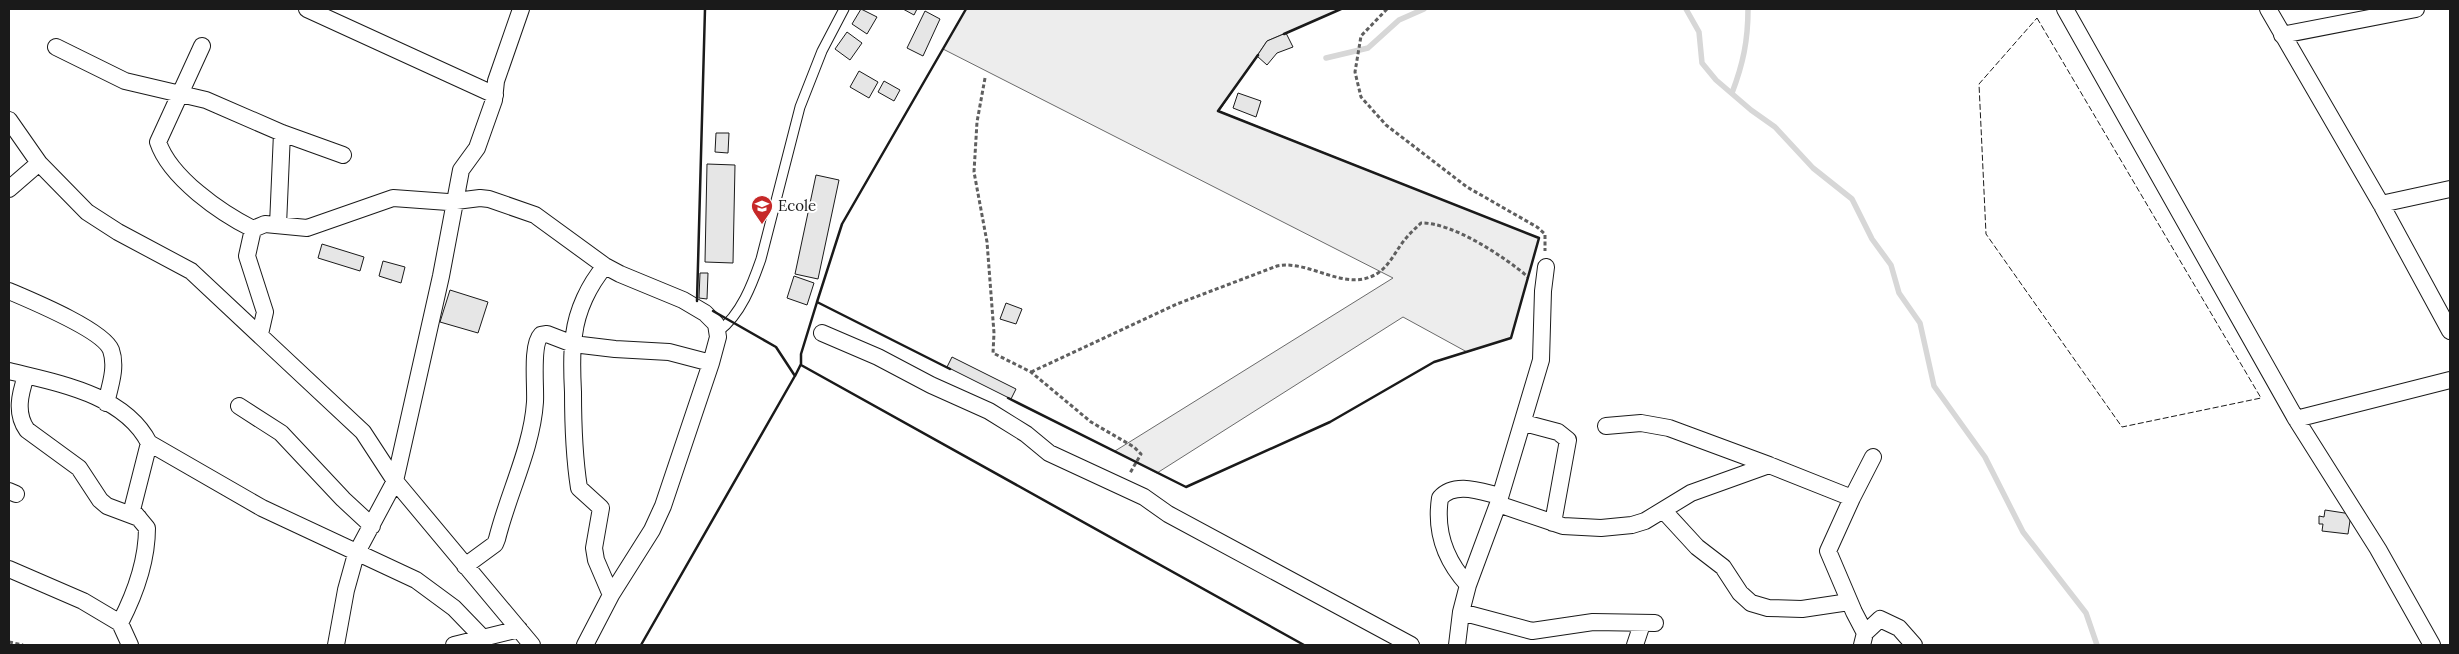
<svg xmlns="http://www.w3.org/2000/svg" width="2459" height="654" font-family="Lora,serif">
<rect width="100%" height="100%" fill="#fff"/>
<path fill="#ededed" stroke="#6a6a6a" d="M966,9H1341L1267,41L1219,111L1539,238L1511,338L1467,352L1403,317L1157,473L1115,451L1393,278L943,49Z"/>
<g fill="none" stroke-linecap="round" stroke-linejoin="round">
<path stroke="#d7d7d7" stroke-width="5.5" d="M1686,9L1699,32L1702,63L1716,80L1751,110L1775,127L1813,168L1852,199L1872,239L1891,265L1899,293L1920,323L1934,386L1985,457L2023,532L2086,613L2097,645
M1326,58L1368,48L1399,20L1424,9
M1732,93C1743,64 1748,41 1748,9"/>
</g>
<path fill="#e6e6e6" stroke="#1a1a1a" d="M861,9L877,17L867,34L852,24Z
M903,9H917L914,15Z
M925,11L940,19L923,56L907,48Z
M847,32L862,43L850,60L835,49Z
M1286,33L1293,47L1277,53L1267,65L1257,56L1267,41Z
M859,71L878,82L869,98L850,87Z
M884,81L900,90L894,101L878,92Z
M1238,93L1261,101L1256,117L1233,108Z
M716,133H729L728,153L715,152Z
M707,164L735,165L733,263L705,262Z
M816,175L839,180L818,279L795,274Z
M322,244L364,257L360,271L318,258Z
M383,261L405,267L401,283L379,276Z
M700,273H708L707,299L699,298Z
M794,276L814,283L807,305L787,298Z
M450,290L488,302L478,333L440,322Z
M1006,303L1022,309L1016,324L1000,319Z
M952,357L1016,389L1011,399L947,367Z
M2325,510L2351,514L2348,534L2322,531L2323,524H2319V516L2324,517Z"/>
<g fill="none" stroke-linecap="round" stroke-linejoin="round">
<g stroke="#1a1a1a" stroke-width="11">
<path id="service" d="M719,331C741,314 752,285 761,259L800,107L822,51L844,9"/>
</g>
<g stroke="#1a1a1a" stroke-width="18">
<path id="minor" d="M307,9L495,95
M2065,9L2296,419L2378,549L2432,645
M2268,9L2381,204L2450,331
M2282,35L2416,9
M202,46L158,142C170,178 221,213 253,229L265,224L307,228L393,198L448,202L480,198L489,199L535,215L605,266L620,274L683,300L705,313L716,324L718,337L711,363L663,506L652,530L611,595L585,645
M56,47L125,81L206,100L282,133L343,155
M9,120L39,163L87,212L118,232L191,271L363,432L395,481L532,645
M9,189L39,163
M2381,204L2450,189
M278,225L282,133
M253,229L247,256L265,312L260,334
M605,266C589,285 577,310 574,335C571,354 572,373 573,392C573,424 574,456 579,488L601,508L594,548L596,560L611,595
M9,291C30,300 103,330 111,350C117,367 110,386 106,403
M822,333L878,357L931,385L989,411L1026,434L1049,453L1144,497L1168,514L1411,645
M9,371C57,383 124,394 149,443L132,510L147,528C147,561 135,594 120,623L130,645
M26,376C20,394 15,413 27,430L79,468L100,500L107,506L139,518
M239,406L281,433L343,499L372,526
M2296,419L2450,380
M1524,423L1558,432L1568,440L1553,523
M1606,426L1641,423L1669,428L1769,465
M149,443L262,508L416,580L454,608L482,637
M9,491L16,494
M1852,498L1828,551L1854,612L1865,633
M1498,504L1563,526L1601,528L1632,525L1645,521L1691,493L1769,465L1852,498L1873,457
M1663,510L1697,547L1723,567L1740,593L1751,603L1768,608L1802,609L1849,602
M465,566L495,544L497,539C508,494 532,448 535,402C536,387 531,345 541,335L547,334L573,344L615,349L669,352L711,363
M9,569L83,601L120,623
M1468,585C1445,560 1435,531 1440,498C1455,481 1482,492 1500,496
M1461,612L1532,631L1593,622L1655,623
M336,645L346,590L356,554L395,481L441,276L461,170L477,148L494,100L496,81L521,9
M454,645L519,629
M1457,645L1461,612L1468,585L1498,504L1541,360L1543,291L1546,267
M1635,645L1642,624
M1862,645L1865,633L1880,619L1899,628L1914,645"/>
</g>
<path stroke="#5f5f5f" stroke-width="3" stroke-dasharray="4 2.5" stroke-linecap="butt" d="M1387,9L1361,36L1355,72L1361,97L1386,125L1467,187L1537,227L1545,234V251
M985,78L977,122L974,172L987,242L994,333L993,353L1031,372L1091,422L1134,447L1141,454L1130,473
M1031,372L1177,304L1277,266C1310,259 1346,294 1378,273C1391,264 1397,248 1407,237C1411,232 1416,228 1421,223C1452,222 1505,257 1528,277
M9,642L23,645"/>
<use href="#service" stroke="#fff" stroke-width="9"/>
<use href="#minor" stroke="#fff" stroke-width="16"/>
<path stroke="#1a1a1a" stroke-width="1" stroke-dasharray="6 2.5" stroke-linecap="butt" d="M2037,18L2261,398L2122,427L1986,234L1979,84Z"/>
<path stroke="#1a1a1a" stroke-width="2.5" d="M1284,34L1341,9
M697,301L705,9
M817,302L842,224L966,9
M713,311L776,347L795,376L801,364V354L817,302L950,369
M801,365L1304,645
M1008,398L1186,487L1330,422L1434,362L1511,338L1539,238L1218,111L1258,55
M641,645L796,374"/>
</g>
<defs>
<g id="school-pin" transform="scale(1.125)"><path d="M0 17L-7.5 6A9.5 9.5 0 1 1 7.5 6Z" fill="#c62828" stroke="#fff"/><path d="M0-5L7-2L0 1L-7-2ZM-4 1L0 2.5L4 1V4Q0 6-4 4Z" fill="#fff"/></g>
</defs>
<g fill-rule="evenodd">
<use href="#school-pin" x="762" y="206"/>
</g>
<g text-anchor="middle" stroke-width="4" stroke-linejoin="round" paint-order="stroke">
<g font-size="15" fill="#1a1a1a" stroke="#fff" text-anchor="start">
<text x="778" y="211">Ecole</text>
</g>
</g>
<rect width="2459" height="654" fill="none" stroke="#1a1a1a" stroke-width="20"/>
</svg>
